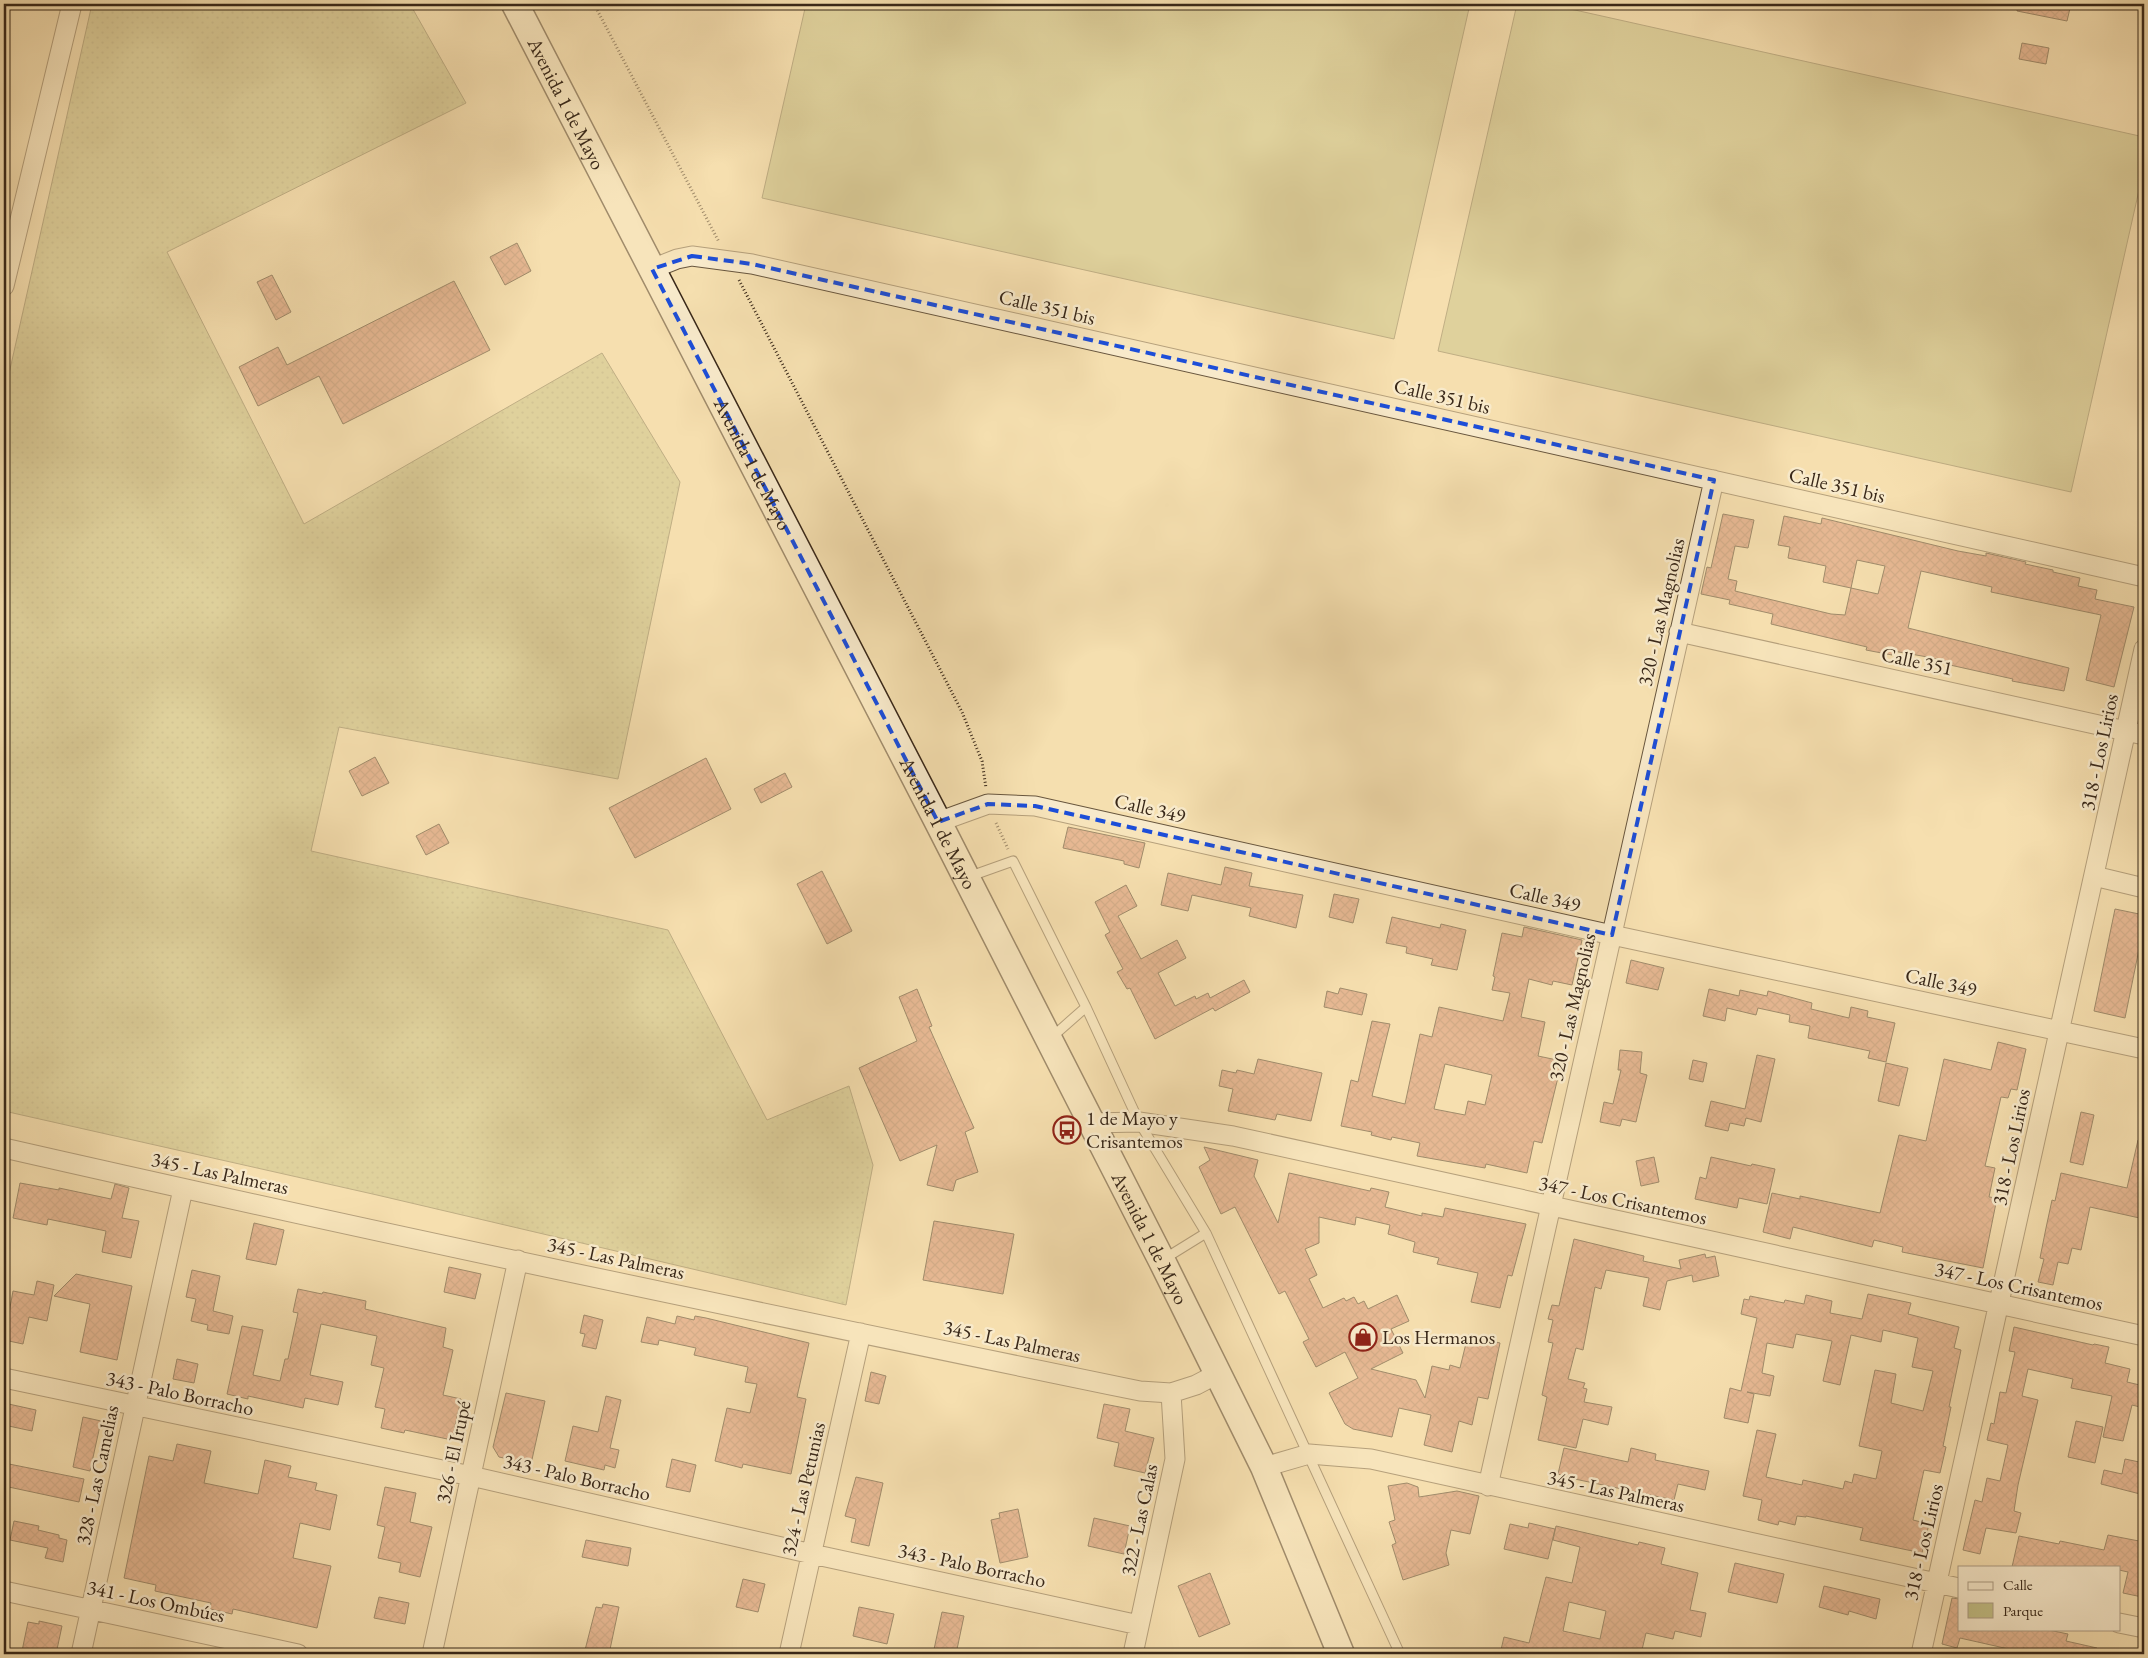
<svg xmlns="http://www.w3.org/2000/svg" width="2148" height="1658" font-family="'EB Garamond',serif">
<defs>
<pattern id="green-dots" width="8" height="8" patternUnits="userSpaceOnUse" patternTransform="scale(1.25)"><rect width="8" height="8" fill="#c3c086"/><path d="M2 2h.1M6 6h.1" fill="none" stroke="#a8a573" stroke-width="1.8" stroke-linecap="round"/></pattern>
<pattern id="building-cross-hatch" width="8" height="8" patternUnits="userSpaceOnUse" patternTransform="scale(1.25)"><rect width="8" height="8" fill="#d48b71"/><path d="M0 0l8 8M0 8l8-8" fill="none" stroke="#ad725c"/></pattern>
</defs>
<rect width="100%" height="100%" fill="#f5dfaf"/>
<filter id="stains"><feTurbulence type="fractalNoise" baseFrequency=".004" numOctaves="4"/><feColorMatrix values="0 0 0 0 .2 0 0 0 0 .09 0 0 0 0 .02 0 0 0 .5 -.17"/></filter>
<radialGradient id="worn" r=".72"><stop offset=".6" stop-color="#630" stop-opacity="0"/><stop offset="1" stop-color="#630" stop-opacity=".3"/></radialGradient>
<path fill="url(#green-dots)" stroke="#7e7450" d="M92,4H410L466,103L167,252L304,524L602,353L680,482L618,779L339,727L311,851L668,930L767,1120L849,1086L873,1165L846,1305L377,1195L4,1111V396Z"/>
<path fill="#c3c086" stroke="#7e7450" d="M806,4H1470L1394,339L762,198Z
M1517,4H1548L2144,137V168L2071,492L1438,351Z"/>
<path fill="url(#building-cross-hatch)" stroke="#392819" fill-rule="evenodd" d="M2018,4H2071L2067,21L2017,11Z
M2022,43L2049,48L2046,64L2019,59Z
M517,243L531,271L505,285L490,257Z
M272,275L291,312L276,320L257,282Z
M454,281L490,350L343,424L319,376L258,406L239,367L278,347L287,365Z
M1723,514L1754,520L1748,548L1735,546L1728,579L1737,581L1735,591L1831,614L1845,615L1851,588L1823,582L1826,566L1788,558L1790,547L1778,545L1784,516L1821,524L1822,518L1958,551L1986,556V553L2026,562L2025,564L2053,570V572L2080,578L2078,586L2097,590L2095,599L2134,607L2114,687L2086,680L2101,615L1991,592L1992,587L1952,578L1921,571L1908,628L2069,668L2064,691L2012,681L2013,679L1950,665L1951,662L1922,656L1893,651L1892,655L1866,650L1867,647L1771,624L1773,614L1729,604L1730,600L1701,594L1707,567L1711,568ZM1857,560L1885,566L1878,594L1851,588Z
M375,757L389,783L362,796L349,771Z
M706,758L731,809L635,858L609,808Z
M785,773L792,787L761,803L754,789Z
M439,824L449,843L426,855L416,836Z
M1068,827L1145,843L1139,868L1124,864V861L1063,848Z
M1225,867L1252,873L1249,886L1303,895L1296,928L1249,916L1251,908L1192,895L1188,911L1161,905L1168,873L1221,885Z
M822,871L852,931L827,944L797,884Z
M1126,885L1137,906L1118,916L1141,959L1177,940L1186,958L1158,973L1175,1006L1195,996L1196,999L1208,993L1210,998L1244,980L1250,992L1215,1011L1213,1008L1155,1039L1130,988L1127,989L1117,972L1123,969L1105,935L1110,932L1095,902Z
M1334,894L1359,899L1353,923L1329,917Z
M2115,909L2144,915V925L2125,1018L2094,1011Z
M1392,917L1440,928L1441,924L1466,930L1457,970L1431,965L1433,959L1406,953L1407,947L1386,943Z
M1524,927L1582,940L1572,985L1553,981L1552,985L1529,979L1521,1017L1545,1022L1538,1056L1562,1061L1542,1143L1534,1141L1527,1173L1486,1164L1485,1168L1417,1156L1420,1143L1392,1137L1391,1140L1371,1135L1372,1132L1341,1126L1351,1080L1358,1082L1372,1021L1390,1024L1372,1096L1405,1104L1420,1034L1432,1037L1439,1007L1503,1021L1510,993L1492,990L1495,977L1493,976L1502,933L1522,937ZM1445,1064L1492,1075L1485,1105L1468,1101L1465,1115L1434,1109Z
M1631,960L1664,968L1658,990L1626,983Z
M1340,988L1367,994L1362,1015L1324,1007L1327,991L1338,994Z
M917,989L932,1026L929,1027L974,1128L965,1132L978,1172L956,1180L953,1191L927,1185L937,1145L900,1161L859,1068L917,1041L899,997Z
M1709,989L1739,996L1740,990L1767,996L1768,991L1812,1003L1811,1009L1849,1018L1851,1007L1868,1011L1867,1017L1895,1023L1886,1062L1868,1058L1870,1051L1808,1038L1810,1026L1789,1022L1790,1015L1758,1008L1756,1015L1727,1008L1725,1021L1703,1016Z
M1998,1042L2026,1049L2017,1090L2011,1089L2008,1098L2001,1097L1985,1166L1995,1168L1989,1197L1997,1198L1983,1268L1902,1252L1903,1247L1874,1240L1872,1247L1793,1227L1790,1239L1763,1232L1772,1193L1800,1199V1196L1880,1213L1899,1135L1926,1141L1944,1059L1991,1070Z
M1620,1050L1642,1052L1640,1073L1647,1075L1636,1122L1622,1119L1620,1126L1600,1122L1604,1102L1613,1104L1621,1070H1618Z
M1757,1055L1775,1059L1761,1122L1746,1118L1744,1126L1730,1123L1728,1131L1705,1126L1711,1101L1745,1109Z
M1258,1059L1322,1073L1311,1121L1277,1114L1275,1120L1228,1111L1233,1089L1219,1086L1222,1070L1236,1073L1237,1070L1254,1074Z
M1693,1060L1707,1063L1703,1082L1689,1079Z
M1886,1063L1908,1068L1899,1106L1878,1101Z
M2081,1112L2094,1115L2083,1165L2070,1162Z
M2138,1140H2144V1219L2090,1207L2081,1250L2072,1248L2068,1264L2058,1262L2053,1285L2038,1282L2044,1259L2040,1258L2046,1228L2052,1200L2055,1201L2061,1173L2127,1188Z
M1204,1147L1258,1160L1254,1176L1278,1223L1289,1173L1370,1191L1371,1188L1389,1192L1385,1207L1422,1216V1213L1443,1217L1445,1208L1526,1224L1512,1276L1508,1275L1500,1308L1471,1302L1478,1273L1437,1264L1439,1258L1413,1252L1415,1242L1388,1234L1390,1225L1356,1217L1355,1225L1319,1217V1243L1305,1249L1317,1275L1309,1279L1323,1308L1344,1298L1346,1301L1354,1297L1358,1304L1364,1301L1368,1309L1397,1295L1409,1321L1391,1329L1403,1353L1371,1369L1416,1380L1425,1398L1432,1366L1449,1370L1450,1365L1460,1368L1468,1335L1500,1343L1488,1399L1478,1397L1472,1425L1459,1421L1452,1452L1424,1445L1431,1415L1399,1408L1392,1437L1353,1429L1345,1424L1329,1393L1358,1378L1345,1352L1316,1367L1303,1342L1309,1339L1285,1291L1279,1294L1235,1207L1221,1214L1199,1167L1210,1160Z
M1654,1157L1659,1182L1641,1186L1636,1161Z
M1711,1157L1751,1166L1752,1164L1775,1169L1767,1204L1739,1198L1737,1208L1695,1199L1700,1177L1706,1179Z
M20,1183L59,1190V1188L111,1199L115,1184L129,1188L122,1218L139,1221L131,1258L102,1252L106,1231L48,1219L47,1225L13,1218Z
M934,1221L1014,1234L1003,1294L923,1280Z
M254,1223L284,1230L276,1265L246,1259Z
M1574,1239L1644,1256L1643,1261L1681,1269L1679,1260L1705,1254L1706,1258L1715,1256L1719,1276L1693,1282L1692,1275L1667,1281L1660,1310L1643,1306L1649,1278L1606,1270L1601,1289L1595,1287L1583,1350L1576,1348L1568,1379L1585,1383L1583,1388L1587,1389L1584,1402L1612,1407L1608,1425L1583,1419L1576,1448L1538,1440L1547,1397L1542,1395L1553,1343L1548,1342L1553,1320L1548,1319L1552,1305L1559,1306Z
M449,1267L481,1274L475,1299L444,1292Z
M192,1270L220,1276L213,1311L233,1316L229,1334L207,1330L208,1325L191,1321L196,1299L186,1297Z
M76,1274L132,1286L117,1360L80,1352L90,1304L54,1296Z
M37,1281L54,1285L47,1321L29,1317L23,1344L4,1340L13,1291L34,1295Z
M298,1289L322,1294L323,1292L366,1301L365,1309L446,1328L443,1347L453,1350L443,1395L461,1399L452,1440L405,1430L404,1433L381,1428L385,1409L375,1407L384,1368L371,1365L377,1336L321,1324L310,1375L343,1382L338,1405L305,1398L303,1408L248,1396V1399L227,1394L242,1326L263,1330L253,1375L280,1381L285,1359H288L298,1313L293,1312Z
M1868,1294L1911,1303L1908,1314L1959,1327L1954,1348L1961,1350L1949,1407H1951L1943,1446L1946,1447L1940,1473L1924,1470L1913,1520L1929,1524L1922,1553L1860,1540L1863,1528L1806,1516V1517L1797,1516L1795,1525L1779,1521L1778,1525L1758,1520L1762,1500L1743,1496L1757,1430L1776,1434L1766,1477L1802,1485L1803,1480L1843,1489L1845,1481L1852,1483L1854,1474L1876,1479L1882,1451L1859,1446L1875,1370L1896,1374L1891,1403L1923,1411L1933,1371L1912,1367L1918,1338L1883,1330L1881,1342L1851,1335L1840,1385L1823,1381L1832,1341L1796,1334L1793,1348L1767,1343L1762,1373L1774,1376L1770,1396L1747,1392L1754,1394L1748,1423L1724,1418L1730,1388L1741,1391L1757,1318L1741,1314L1744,1299L1749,1300L1750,1296L1784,1303L1785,1300L1804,1304L1806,1295L1832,1301L1830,1313L1862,1319Z
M584,1315L603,1320L596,1349L582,1346L585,1334L580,1333Z
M677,1316L694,1320L695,1316L706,1318L809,1343L797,1397L806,1399L791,1474L743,1464L742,1468L715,1461L727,1408L750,1413L757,1384L745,1382L748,1367L694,1355L696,1348L659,1340L658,1345L641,1342L647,1317L675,1324Z
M2014,1327L2093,1345L2094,1344L2109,1347L2105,1363L2130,1369L2127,1382L2144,1386V1408L2132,1405L2123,1441L2103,1437L2112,1396L2071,1388L2073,1379L2028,1369L2022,1396L2038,1400L2018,1485L2014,1511L2021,1513L2016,1533L1986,1528L1980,1554L1963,1550L1975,1500L1982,1502L1987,1478L2000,1481L2008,1445L1987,1440L1991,1423L1994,1424L2000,1392L2006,1393L2015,1352L2009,1351Z
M177,1359L198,1364L194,1383L173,1379Z
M871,1372L886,1376L879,1404L865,1401Z
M506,1393L545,1401L531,1464L499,1457L493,1447Z
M606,1396L621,1400L610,1448L619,1450L615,1468L605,1465L604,1470L565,1461L573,1426L598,1432Z
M4,1403L36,1410L32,1431L4,1425Z
M1104,1404L1130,1409L1125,1431L1154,1438L1145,1473L1114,1466L1119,1443L1097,1438Z
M83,1417L101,1421L90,1471L73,1467Z
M2076,1421L2103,1427L2095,1463L2068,1457Z
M177,1444L211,1451L204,1483L258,1494L265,1460L291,1466L288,1477L317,1483L315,1490L337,1495L330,1530L300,1523L293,1558L331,1566L317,1628L233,1609L232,1614L210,1609L211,1603L155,1591L156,1585L124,1578L149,1456L173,1461Z
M1564,1448L1628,1462L1631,1448L1656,1454L1655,1460L1709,1471L1705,1490L1678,1484L1674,1500L1570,1478L1558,1474Z
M672,1459L696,1465L690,1492L666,1487Z
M2125,1459L2144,1463V1495L2101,1484L2104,1470L2122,1474Z
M4,1463L84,1479L79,1502L4,1486Z
M856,1477L883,1483L869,1546L851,1542L856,1519L845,1516Z
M1407,1483L1418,1487L1419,1497L1457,1491L1479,1496L1470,1534L1451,1530L1446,1553L1449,1565L1403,1580L1392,1545L1396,1543L1389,1522L1395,1520L1388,1486Z
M385,1487L416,1493L410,1522L432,1527L420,1577L399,1572L401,1563L378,1558L385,1527L377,1525Z
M1018,1509L1028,1557L1000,1563L991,1520L1000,1518L999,1513Z
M1094,1518L1130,1526L1124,1554L1088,1546Z
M14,1521L39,1526L38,1530L59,1535V1538L67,1540L63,1562L45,1558L48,1548L10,1540Z
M1529,1523L1555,1529L1548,1559L1504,1549L1510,1524L1528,1528Z
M1556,1526L1638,1545L1639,1542L1665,1548L1661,1564L1698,1573L1690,1610L1706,1613L1701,1637L1675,1631L1673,1639L1646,1633L1641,1654H1500L1504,1637L1529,1643L1546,1577L1572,1583L1580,1547L1553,1540ZM1569,1602L1606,1611L1600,1639L1563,1631Z
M2108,1535L2144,1542V1587L2142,1597L2123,1593L2128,1572L2119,1570V1567H2012L2019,1536L2059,1544L2060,1541L2104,1550Z
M586,1540L631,1548L628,1566L582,1557Z
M1735,1563L1784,1574L1777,1603L1728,1592Z
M1210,1573L1230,1624L1199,1637L1178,1586Z
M743,1579L765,1584L758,1612L736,1607Z
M1824,1586L1880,1599L1876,1619L1849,1611L1848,1615L1819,1607Z
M379,1597L409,1603L405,1624L374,1618Z
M1952,1598L1959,1599V1629H2044L2068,1634L2066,1641L2097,1648L2096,1654H2049L2023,1648L2022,1652L1960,1638L1957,1648L1942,1644Z
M603,1604L619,1607L609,1654H584L596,1607L602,1608Z
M859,1607L894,1614L887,1644L853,1636Z
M942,1612L964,1616L956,1654H933Z
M39,1621L62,1626L56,1654H36L22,1651L28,1622L39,1624Z"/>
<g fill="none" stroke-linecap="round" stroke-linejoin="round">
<g stroke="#68563e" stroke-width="11">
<path id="service" d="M968,877L1013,861L1086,1007L1139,1122L1206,1233L1400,1654
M1051,1038L1086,1007
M1164,1259L1206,1233"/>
</g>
<g stroke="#68563e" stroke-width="21">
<path id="minor" d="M652,269L677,259L692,256L752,264L2144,577
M4,286L72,4
M1679,632L2144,735
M938,822L988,804L1035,806L1612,935L2144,1049
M2094,876L2144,888
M1091,1123L1139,1122L1233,1136L2144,1336
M4,1148C381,1234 761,1313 1140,1391L1171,1393L1196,1385L1217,1374
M4,1378L471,1476L812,1554L1139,1625
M1264,1467L1309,1454L1371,1459L1959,1588
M1488,1486L1714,480
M4,1591L298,1654
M2119,1623L2144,1628
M81,1654L183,1189
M432,1654L518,1260
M789,1654L861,1333
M1133,1654L1175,1459L1171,1393
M1921,1654L2144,649"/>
</g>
<g stroke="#392819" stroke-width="29">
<g id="secondary">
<path id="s1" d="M515,4L938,822L1162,1261L1264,1467L1341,1654"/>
</g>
</g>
<path stroke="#392819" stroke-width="3" stroke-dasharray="1 2.5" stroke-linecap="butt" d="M594,4L719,242
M739,280L962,712L982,761L986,788
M996,823L1008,849"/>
<use href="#service" stroke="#f8eacb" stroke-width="9"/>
<use href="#minor" stroke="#f8eacb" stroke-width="19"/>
<use href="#secondary" stroke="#f8eacb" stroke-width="26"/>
</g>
<path d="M0 0H2148V1658H0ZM692,256L752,264L1714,480L1612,935L1035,806L988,804L938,822L652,269Z" fill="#f5dfaf" fill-opacity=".55" fill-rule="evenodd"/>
<path fill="none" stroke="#1d4ed8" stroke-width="4" stroke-dasharray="10 6" stroke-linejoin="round" d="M692,256L752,264L1714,480L1612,935L1035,806L988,804L938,822L652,269Z"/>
<defs>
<g id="bus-ring" transform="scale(1.4375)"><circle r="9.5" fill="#f8eacb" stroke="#8f2418" stroke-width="1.5"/><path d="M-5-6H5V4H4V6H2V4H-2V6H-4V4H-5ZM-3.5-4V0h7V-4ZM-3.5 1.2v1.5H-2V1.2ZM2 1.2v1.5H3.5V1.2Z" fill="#8f2418"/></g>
<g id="shop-ring" transform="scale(1.4375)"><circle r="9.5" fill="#f8eacb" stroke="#8f2418" stroke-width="1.5"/><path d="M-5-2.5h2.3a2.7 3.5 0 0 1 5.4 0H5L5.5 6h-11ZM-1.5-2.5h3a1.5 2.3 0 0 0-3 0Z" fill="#8f2418"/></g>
</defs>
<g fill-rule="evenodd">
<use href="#bus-ring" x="1067" y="1130"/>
<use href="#shop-ring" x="1363" y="1337"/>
</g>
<g text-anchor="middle" stroke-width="5" stroke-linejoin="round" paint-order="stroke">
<g font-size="20" fill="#392819" stroke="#f8eacb">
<text dy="7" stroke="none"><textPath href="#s1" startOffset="112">Avenida 1 de Mayo</textPath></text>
<text transform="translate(1047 307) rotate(13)" y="7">Calle 351 bis</text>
<text transform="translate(1442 396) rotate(13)" y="7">Calle 351 bis</text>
<text dy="7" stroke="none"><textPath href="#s1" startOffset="518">Avenida 1 de Mayo</textPath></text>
<text transform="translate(1837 485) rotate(13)" y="7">Calle 351 bis</text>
<text transform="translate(1661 612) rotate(-77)" y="7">320 - Las Magnolias</text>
<text transform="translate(1917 661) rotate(12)" y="7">Calle 351</text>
<text transform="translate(2099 752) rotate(-78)" y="7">318 - Los Lirios</text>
<text transform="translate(1150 808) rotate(13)" y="7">Calle 349</text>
<text dy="7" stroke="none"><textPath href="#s1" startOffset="922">Avenida 1 de Mayo</textPath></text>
<text transform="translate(1545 897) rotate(13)" y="7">Calle 349</text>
<text transform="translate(1941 982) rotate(12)" y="7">Calle 349</text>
<text transform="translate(1572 1007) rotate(-77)" y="7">320 - Las Magnolias</text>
<text transform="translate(2011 1147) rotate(-78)" y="7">318 - Los Lirios</text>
<text transform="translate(220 1173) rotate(12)" y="7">345 - Las Palmeras</text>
<text transform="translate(1623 1200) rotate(12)" y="7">347 - Los Crisantemos</text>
<text dy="7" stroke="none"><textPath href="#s1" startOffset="1388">Avenida 1 de Mayo</textPath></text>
<text transform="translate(616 1258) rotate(12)" y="7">345 - Las Palmeras</text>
<text transform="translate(2019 1286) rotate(12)" y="7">347 - Los Crisantemos</text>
<text transform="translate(1012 1341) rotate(12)" y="7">345 - Las Palmeras</text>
<text transform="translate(180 1393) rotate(12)" y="7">343 - Palo Borracho</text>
<text transform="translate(453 1452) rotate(-78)" y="7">326 - El Irupé</text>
<text transform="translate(97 1475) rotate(-78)" y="7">328 - Las Camelias</text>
<text transform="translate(577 1477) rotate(13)" y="7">343 - Palo Borracho</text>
<text transform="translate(803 1489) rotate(-77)" y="7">324 - Las Petunias</text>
<text transform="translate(1616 1491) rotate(12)" y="7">345 - Las Palmeras</text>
<text transform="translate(1139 1520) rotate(-78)" y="7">322 - Las Calas</text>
<text transform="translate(1923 1542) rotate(-77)" y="7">318 - Los Lirios</text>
<text transform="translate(972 1565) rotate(12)" y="7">343 - Palo Borracho</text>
<text transform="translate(156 1601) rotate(12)" y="7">341 - Los Ombúes</text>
</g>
<g font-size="20" fill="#392819" stroke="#f8eacb" text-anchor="start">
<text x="1086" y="1125">1 de Mayo y<tspan x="1086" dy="23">Crisantemos</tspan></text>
<text x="1382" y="1344">Los Hermanos</text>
</g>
</g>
<rect width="2148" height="1658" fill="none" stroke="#f5dfaf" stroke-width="20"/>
<rect x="5" y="5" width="2138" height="1648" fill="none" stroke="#392819" stroke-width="2.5"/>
<rect x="10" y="10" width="2128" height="1638" fill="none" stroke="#392819"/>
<rect x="1958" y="1566" width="162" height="65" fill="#f8eacb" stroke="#ac9c84"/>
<rect x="1968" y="1582" width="25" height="8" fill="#f8eacb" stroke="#ac9c84"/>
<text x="2003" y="1590" font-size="15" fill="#392819">Calle</text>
<rect x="1968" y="1603" width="25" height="15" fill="#c3c086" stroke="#ac9c84"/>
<text x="2003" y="1616" font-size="15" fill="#392819">Parque</text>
<rect width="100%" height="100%" filter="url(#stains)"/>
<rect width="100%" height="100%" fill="url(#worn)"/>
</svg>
